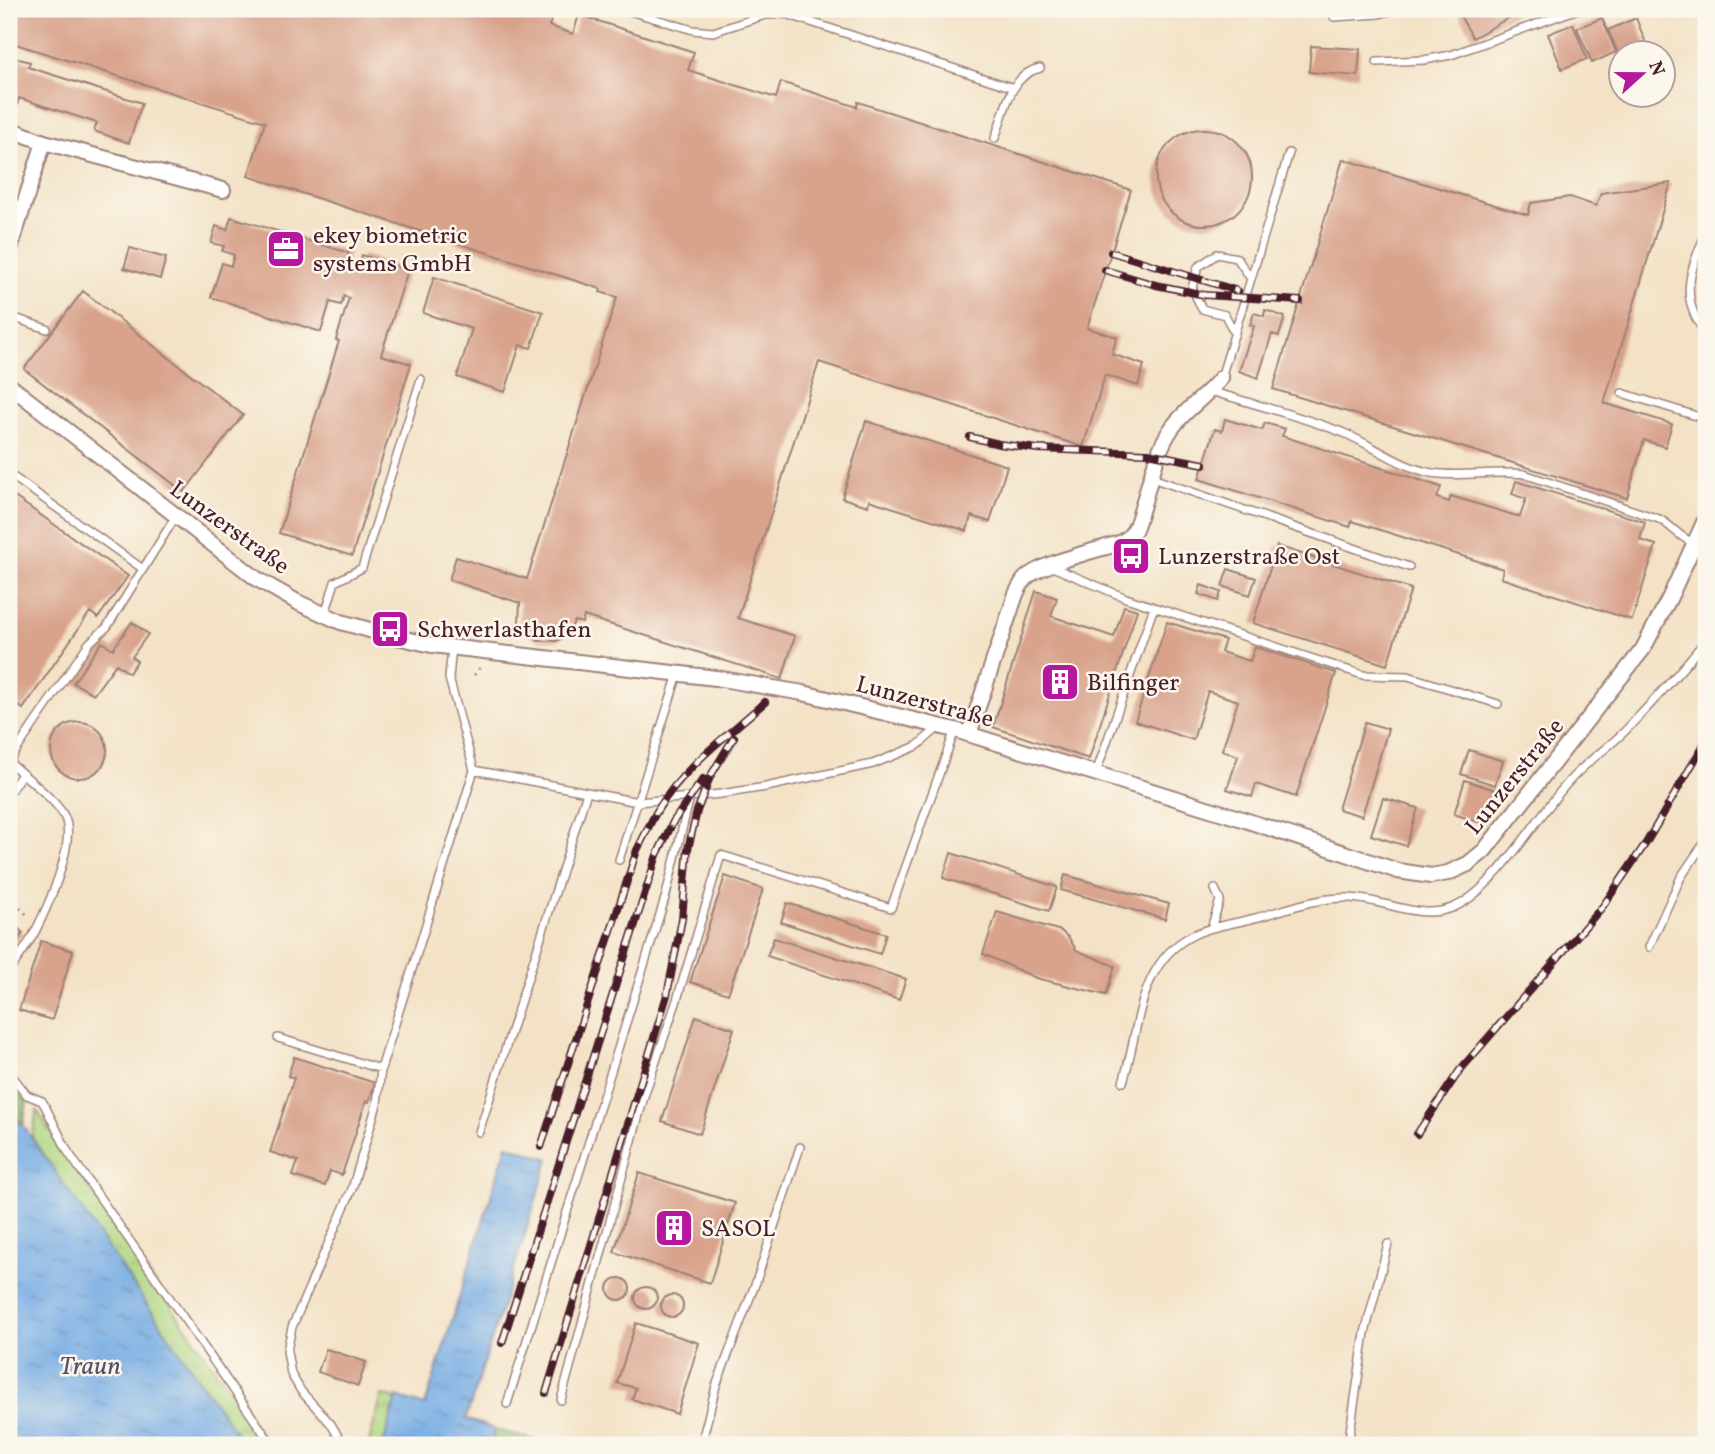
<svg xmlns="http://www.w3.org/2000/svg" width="1715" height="1454" font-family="Vollkorn,serif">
<defs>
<pattern id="grass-tufts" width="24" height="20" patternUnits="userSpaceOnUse" patternTransform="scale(1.75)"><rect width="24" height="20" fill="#aed580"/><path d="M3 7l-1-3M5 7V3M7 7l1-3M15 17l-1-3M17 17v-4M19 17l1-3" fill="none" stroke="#97b66f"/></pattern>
<pattern id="forest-firs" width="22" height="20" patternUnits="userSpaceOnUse" patternTransform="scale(1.75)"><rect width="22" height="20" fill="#8ab66e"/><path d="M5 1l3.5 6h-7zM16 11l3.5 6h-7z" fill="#73935b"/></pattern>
<pattern id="water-ripples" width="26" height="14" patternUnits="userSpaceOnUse" patternTransform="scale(1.75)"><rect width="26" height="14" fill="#76ace4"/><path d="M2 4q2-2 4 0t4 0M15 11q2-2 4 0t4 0" fill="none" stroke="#638bb9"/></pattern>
</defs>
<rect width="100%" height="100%" fill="#fbf7ec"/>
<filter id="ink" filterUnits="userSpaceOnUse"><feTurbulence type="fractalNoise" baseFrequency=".0143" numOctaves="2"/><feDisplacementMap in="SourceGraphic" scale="14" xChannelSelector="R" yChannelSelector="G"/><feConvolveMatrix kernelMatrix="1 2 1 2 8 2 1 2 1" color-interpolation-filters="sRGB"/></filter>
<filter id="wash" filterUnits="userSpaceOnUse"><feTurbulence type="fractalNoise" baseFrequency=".00686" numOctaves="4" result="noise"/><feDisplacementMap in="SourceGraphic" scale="28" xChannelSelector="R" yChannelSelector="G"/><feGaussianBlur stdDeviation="1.57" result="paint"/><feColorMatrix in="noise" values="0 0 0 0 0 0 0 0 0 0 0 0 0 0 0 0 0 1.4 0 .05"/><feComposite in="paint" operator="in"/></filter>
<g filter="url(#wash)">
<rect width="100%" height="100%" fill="#f3e2c6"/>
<path fill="url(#grass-tufts)" stroke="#7c7a56" stroke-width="2" d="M37,1110L65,1154L268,1445H244L32,1139Z
M382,1395L396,1399L383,1445H368Z"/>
<path fill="url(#forest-firs)" stroke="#6a6a4c" stroke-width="2" d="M9,1080L27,1102L23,1126L9,1110Z
M494,1429L538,1441V1445H492Z"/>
<path fill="url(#water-ripples)" stroke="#606688" stroke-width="2" d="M9,1110L25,1128L244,1445H9Z
M507,1145L549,1159L466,1419L494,1429L492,1445H383L397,1397L425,1406Z"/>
<g id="blocks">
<path fill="#d8a28b" d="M9,9H552L555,10L549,26L573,34L579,15L694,52L688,70L776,98L781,82L857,107L858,102L1131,190L1087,328L1117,337L1112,354L1144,365L1138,386L1105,375L1083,447L819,362L738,618L795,636L782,679L584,616L582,623L575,621L565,636L557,641H538L523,630L519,622L520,603L449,580L456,557L527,579L617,297L600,292L601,289L248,176L265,122L9,42Z
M1456,9H1524L1473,38Z
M1602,18L1616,52L1592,63L1577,28Z
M1636,18L1647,46L1631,52H1620V58L1608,30Z
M1573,24L1587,59L1562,69L1548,34Z
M1311,46L1360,49L1358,76L1309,72Z
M9,56L30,62L28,67L142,103L129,143L94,131L97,123L19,98L17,105L9,102Z
M1156 177a48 48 0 1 1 96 0a48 48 0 1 1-96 0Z
M1343,159L1528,215L1531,203L1570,197L1596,206L1601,193L1671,183L1604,403L1672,424L1665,447L1644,440L1627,498L1273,389Z
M231,217L349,253L346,262L359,266L362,255L408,270L381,355L411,364L352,556L279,533L339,341L336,340L349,298L344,296L341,305L330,302L321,332L211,297L222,263L231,266L234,255L222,251L224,246L211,243L216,226L227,230Z
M130,248L166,258L160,279L124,268Z
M434,277L543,312L531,348L520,345L505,392L457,377L472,329L423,313Z
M83,291L243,415L184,492L24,369Z
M1265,310L1285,317L1279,336L1272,334L1258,378L1239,371L1254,326L1250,325L1254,313L1264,316Z
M1225,419L1262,430L1265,423L1285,429L1282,436L1441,487L1437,498L1449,502L1451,496L1520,517L1526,499L1512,494L1516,481L1645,522L1640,540L1656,545L1632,620L1501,578L1503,569L1352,521L1350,527L1199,479L1215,429L1222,431Z
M866,421L1007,466L990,522L971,516L967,531L869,500L868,506L842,498Z
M9,493L128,576L98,618L90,612L23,709L9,699V676L12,671L9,669Z
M1277,546L1411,589L1387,665L1253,623Z
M1228,569L1256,578L1250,595L1222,586Z
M1201,585L1221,592L1218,601L1198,594Z
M1036,591L1057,598L1051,616L1114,637L1124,606L1137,610L1089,759L993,727Z
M132,622L148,634L132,657L137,661L129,673L116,664L94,694L73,683L102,642L113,649Z
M1167,622L1225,640L1221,652L1250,661L1255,647L1336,673L1296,797L1256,784L1252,797L1227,789L1238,756L1222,750L1238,701L1208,691L1193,740L1135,721Z
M1365,722L1388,729L1362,816L1338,809Z
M51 750a28 28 0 1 1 56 0a28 28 0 1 1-56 0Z
M1469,750L1503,761L1495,785L1461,774Z
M1465,780L1495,790L1484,824L1454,814Z
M1383,798L1418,808L1406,846L1371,835Z
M951,853L1057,887L1049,911L943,878Z
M1065,875L1169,904L1165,919L1061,890Z
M725,876L763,889L728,994L690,982Z
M787,903L886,934L880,954L781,922Z
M997,912L1061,931L1069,938L1076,950L1115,966L1106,995L1036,978L983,954Z
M9,920L23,933L9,949Z
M774,938L906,979L899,1000L767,956Z
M41,941L73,951L52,1020L19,1010Z
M696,1016L734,1029L700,1134L662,1121Z
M294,1057L375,1083L369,1102L366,1101L342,1175L330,1171L325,1186L293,1176L298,1161L270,1152L294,1078L288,1076Z
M639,1173L735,1203L710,1283L614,1252Z
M608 1289a11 11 0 1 1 22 0a11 11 0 1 1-22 0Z
M635 1298a11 11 0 1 1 22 0a11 11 0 1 1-22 0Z
M661 1306a11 11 0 1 1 22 0a11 11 0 1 1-22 0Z
M636,1323L699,1343L677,1414L632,1399L636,1388L617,1383Z
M326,1349L366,1362L358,1386L318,1372Z"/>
</g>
</g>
<g filter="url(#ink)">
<use href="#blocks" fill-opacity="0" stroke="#9e8078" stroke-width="2"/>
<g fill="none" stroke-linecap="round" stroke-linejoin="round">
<g stroke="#9e8078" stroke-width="10">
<path id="service" d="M623,9L693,30L713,32L765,15L786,14L1014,88
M1334,17L1379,14L1396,9
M1377,62L1424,60L1451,55L1578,9
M995,138C1005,112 1009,75 1040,68
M1706,233C1690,271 1678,298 1706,334
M9,316L47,329
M1235,334L1225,315L1202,309L1192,288L1198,267L1217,254L1237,258L1251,279
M1221,378L1289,153
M1211,391C1255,405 1301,416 1344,433C1374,446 1400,467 1432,473C1462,478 1493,470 1524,474L1659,519C1674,527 1678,537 1694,543
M1622,393L1706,419
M9,474L143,569
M1152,478L1409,567
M1050,566L1126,598L1363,675L1408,676L1498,704
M325,614L335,582L362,568L421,379
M9,761L89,643L107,627L176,516
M9,762C23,775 59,802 65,818C76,844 48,906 36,930C29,944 18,958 9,971
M474,770L638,802L721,794L766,787L873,764L917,746L939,727
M1096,773L1154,607
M9,793L22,774
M619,860L678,674
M1211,928L1220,900L1215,889
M1649,947L1681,877L1706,840
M278,1038L381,1069L474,770L449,678L452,647
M9,1072L27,1095L42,1101L45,1106L68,1152L272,1445
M1123,1082C1140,1029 1137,963 1193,935C1213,925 1234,924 1255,918C1285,910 1316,897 1348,898C1382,898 1417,921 1452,908C1496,891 1539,812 1573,777C1589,760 1609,747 1625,731C1653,702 1681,671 1706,640
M479,1132L587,792
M561,1400L645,1093L676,1003L721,855L891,908L955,730
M507,1404L666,895L690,797
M343,1445L331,1424L301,1391L291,1374L287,1351L292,1327L352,1189L377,1104L381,1069
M701,1445L716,1386L756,1282L800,1147
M1348,1445L1365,1333L1388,1244"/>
</g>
<g stroke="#9e8078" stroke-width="18">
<path id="minor" d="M9,129L44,142L223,190
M9,252L44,142
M9,385L257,579L299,603L341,622L384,634L432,645L716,678L803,693L955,730L1236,817L1398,871L1431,876L1448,873L1468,864L1484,851L1643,649L1670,597L1706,518
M969,734L1016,594C1018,590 1021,584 1024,580C1037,564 1098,550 1120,543L1128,538L1135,529C1147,499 1153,454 1172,428C1185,409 1206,397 1221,378"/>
</g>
<path stroke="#9e8078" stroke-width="2.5" stroke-dasharray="2 5" stroke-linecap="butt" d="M508,638L523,630
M474,675L481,666
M9,899L30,917"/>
<use href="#service" stroke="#fff" stroke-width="7"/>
<use href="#minor" stroke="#fff" stroke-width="14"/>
<g stroke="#4a1f2b" stroke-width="8">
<path id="rail" d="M1111,252L1238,291
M1105,270L1156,285L1205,295L1300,301
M970,437L999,444L1038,449L1148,453L1204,464
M1417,1134L1460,1070L1603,906L1646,843L1706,741
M541,1147L637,850C644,837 650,823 657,811C683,767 728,735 765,702
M502,1343L657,855L673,822L703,779
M546,1393L667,995L682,919L688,849L697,811L710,777L734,737"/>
</g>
<use href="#rail" stroke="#fbf7ec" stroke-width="5" stroke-dasharray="16" stroke-linecap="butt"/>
</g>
</g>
<defs>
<g id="office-square" transform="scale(2.0125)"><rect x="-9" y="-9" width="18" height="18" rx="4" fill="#b5179e" stroke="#fbf7ec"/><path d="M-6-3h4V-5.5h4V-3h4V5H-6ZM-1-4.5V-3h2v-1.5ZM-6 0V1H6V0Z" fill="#fff"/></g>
<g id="bus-square" transform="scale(2.0125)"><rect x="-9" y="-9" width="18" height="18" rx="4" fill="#b5179e" stroke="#fbf7ec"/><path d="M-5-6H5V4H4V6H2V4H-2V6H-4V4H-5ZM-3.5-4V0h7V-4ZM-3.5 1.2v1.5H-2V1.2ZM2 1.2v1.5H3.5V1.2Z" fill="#fff"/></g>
<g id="building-square" transform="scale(2.0125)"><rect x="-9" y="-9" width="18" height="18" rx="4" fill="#b5179e" stroke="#fbf7ec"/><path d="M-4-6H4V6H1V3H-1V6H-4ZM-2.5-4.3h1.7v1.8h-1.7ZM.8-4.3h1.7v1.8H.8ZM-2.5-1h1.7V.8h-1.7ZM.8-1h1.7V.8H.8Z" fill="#fff"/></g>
</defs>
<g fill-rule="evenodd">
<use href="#office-square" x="286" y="249"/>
<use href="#bus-square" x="1131" y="556"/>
<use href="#bus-square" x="390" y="629"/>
<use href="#building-square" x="1060" y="682"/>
<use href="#building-square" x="674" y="1228"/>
</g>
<g text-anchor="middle" stroke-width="5" stroke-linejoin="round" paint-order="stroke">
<g font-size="24" fill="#4a1f2b" stroke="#fbf7ec" text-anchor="start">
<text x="313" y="243">ekey biometric<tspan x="313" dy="28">systems GmbH</tspan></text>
<text x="1158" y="564">Lunzerstraße Ost</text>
<text x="417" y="637">Schwerlasthafen</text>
<text x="1087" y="690">Bilfinger</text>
<text x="701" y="1236">SASOL</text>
</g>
<g font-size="24" fill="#4a1f2b" stroke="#fbf7ec">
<text transform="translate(230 527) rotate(36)" y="8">Lunzerstraße</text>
<text transform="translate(925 701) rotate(15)" y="8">Lunzerstraße</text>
<text transform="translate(1514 776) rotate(-51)" y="8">Lunzerstraße</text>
</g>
<g font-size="26" font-style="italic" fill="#59506c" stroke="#fbf7ec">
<text x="90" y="1374">Traun</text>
</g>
</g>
<rect width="1715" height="1454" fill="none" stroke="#fbf7ec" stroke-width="35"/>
<g transform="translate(1642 74) rotate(69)"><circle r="33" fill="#fbf7ec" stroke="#b4a19f" stroke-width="2"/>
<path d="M0-5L12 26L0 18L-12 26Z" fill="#b5179e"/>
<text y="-10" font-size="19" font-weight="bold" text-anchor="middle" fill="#4a1f2b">N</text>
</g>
</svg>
